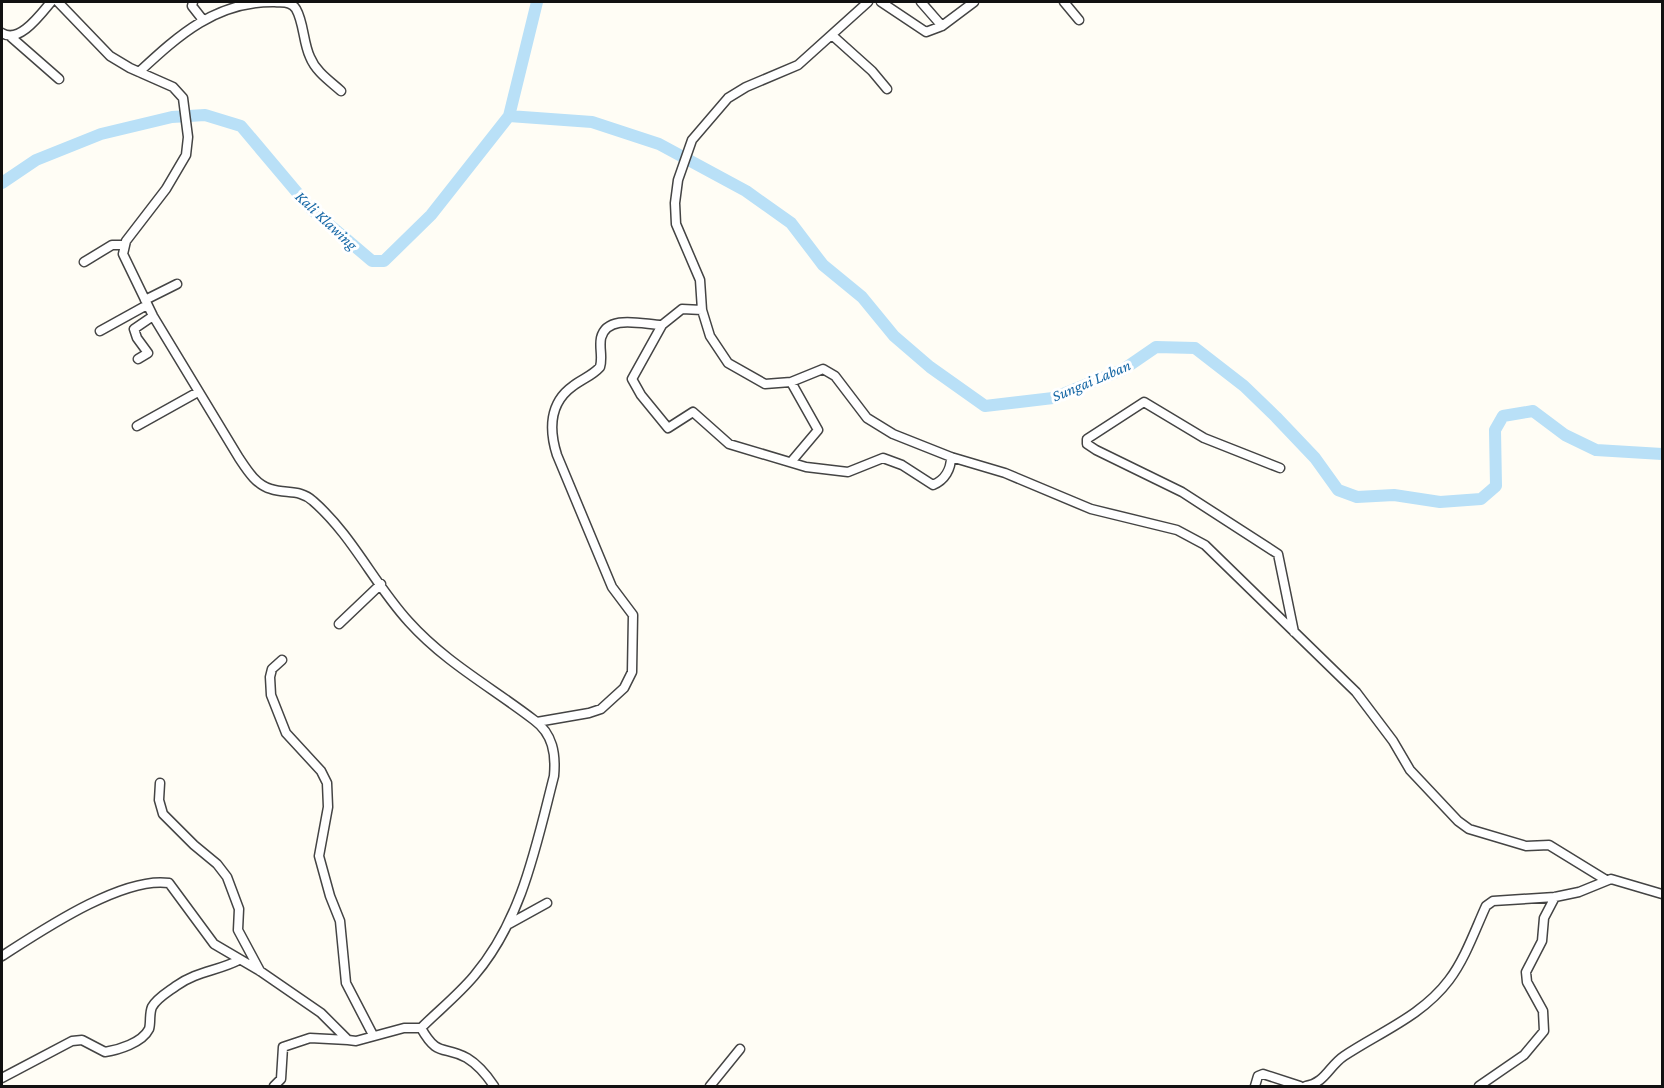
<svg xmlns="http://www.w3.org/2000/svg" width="1664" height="1088" font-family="'Crimson Pro',serif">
<rect width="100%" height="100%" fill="#fffdf5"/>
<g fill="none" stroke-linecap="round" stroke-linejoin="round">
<path stroke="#b9e0f7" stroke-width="12" d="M509,116L592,122L659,144L746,191L791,223L823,265L862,297L894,336L930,367L985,406L1053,398L1124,369L1156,347L1195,348L1244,386L1276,417L1315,458L1338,490L1357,497L1394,495L1440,502L1481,499L1496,486L1495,430L1503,416L1533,411L1565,435L1596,450L1662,454
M2,183L36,160L101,134L172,117L205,115L241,126L311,209L372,261H384L431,215L509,116L537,2"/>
<g stroke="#444" stroke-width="11">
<path id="street" d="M58,2L110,56L130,68L173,87L183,98L188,137L186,155L166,189L126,241L123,254L153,316L239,458C247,470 256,485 271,489C286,494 300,489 313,501C353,536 374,584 409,622C445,662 491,687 534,720C553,734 556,754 554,776C536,846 522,920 474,976C458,995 438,1011 421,1028C438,1058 443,1045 467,1058C477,1064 488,1077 494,1086
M193,2L192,6L203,20
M868,2L798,65L746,87L728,98L692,140L678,180L675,203L676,224L700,280L702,310L710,336L728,363L765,384L791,382L823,369L835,376L867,418L893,434L951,457L1005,473L1091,509L1177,530L1205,545L1356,692L1393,741L1410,770L1458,821L1469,829L1526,846L1549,845L1606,880
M881,2L926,32L942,26L974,2
M921,2L942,26
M1064,2L1079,20
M2,33C19,44 40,15 51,2
M833,36L872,71L887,89
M11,37L59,79
M139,72C179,35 216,1 275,2C282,3 291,1 296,9C304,23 303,42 310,57C316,72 330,81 341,91
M84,262L112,245H124
M145,300L177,284
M662,325L632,379L641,395L668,428L693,412L729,444L806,467L848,472L883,458L902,465L933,485C945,480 951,469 951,457
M100,331L147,305
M138,359L148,353L137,338L134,329L153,316
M137,426L198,392
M791,462L818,430L791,382
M1280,468L1204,438L1144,402L1087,439V444L1096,450L1182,492L1278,554L1294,632
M339,624L381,584
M282,660L272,669L270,677L271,695L286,733L321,771L327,783L328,807L319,856L330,896L340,921L346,983L373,1035
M537,722L589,713L601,709L624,688L632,672L633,615L612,587L557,455C549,430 549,403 573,386C582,379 592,376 600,367C603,357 599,348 601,338C607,313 645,325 662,325L682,309L702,310
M160,783L159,800L163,814L194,845L217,864L227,877L239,909L238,930L260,971
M509,924L547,903
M2,956C41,931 122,876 169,883L214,944L260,971L321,1013L348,1040L356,1041L404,1028H421
M2,1078L72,1041L82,1040L105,1052C118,1050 142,1043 149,1029C151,1023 149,1014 152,1007C157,998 168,992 176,986C197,971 218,971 239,960
M274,1086L281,1079L283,1047L310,1038L348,1040
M710,1086L740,1049
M1255,1086L1258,1076L1263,1074L1300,1086
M1306,1086C1325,1083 1329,1066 1344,1056C1380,1032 1422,1016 1449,980C1465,959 1475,930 1486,906L1493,901L1555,897L1579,892L1611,879L1662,894
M1479,1086L1524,1055L1544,1031L1543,1011L1527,982L1526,972L1542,941L1544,918L1555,897"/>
</g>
<use href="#street" stroke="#fff" stroke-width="8"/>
</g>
<g text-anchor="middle" stroke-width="6" stroke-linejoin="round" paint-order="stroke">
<g font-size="16" font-style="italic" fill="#1768a6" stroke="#fff">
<text transform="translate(327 220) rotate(43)" y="6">Kali Klawing</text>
<text transform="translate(1091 380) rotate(-23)" y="6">Sungai Laban</text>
</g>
</g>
<rect width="1664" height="1088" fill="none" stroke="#111111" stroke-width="6"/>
</svg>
